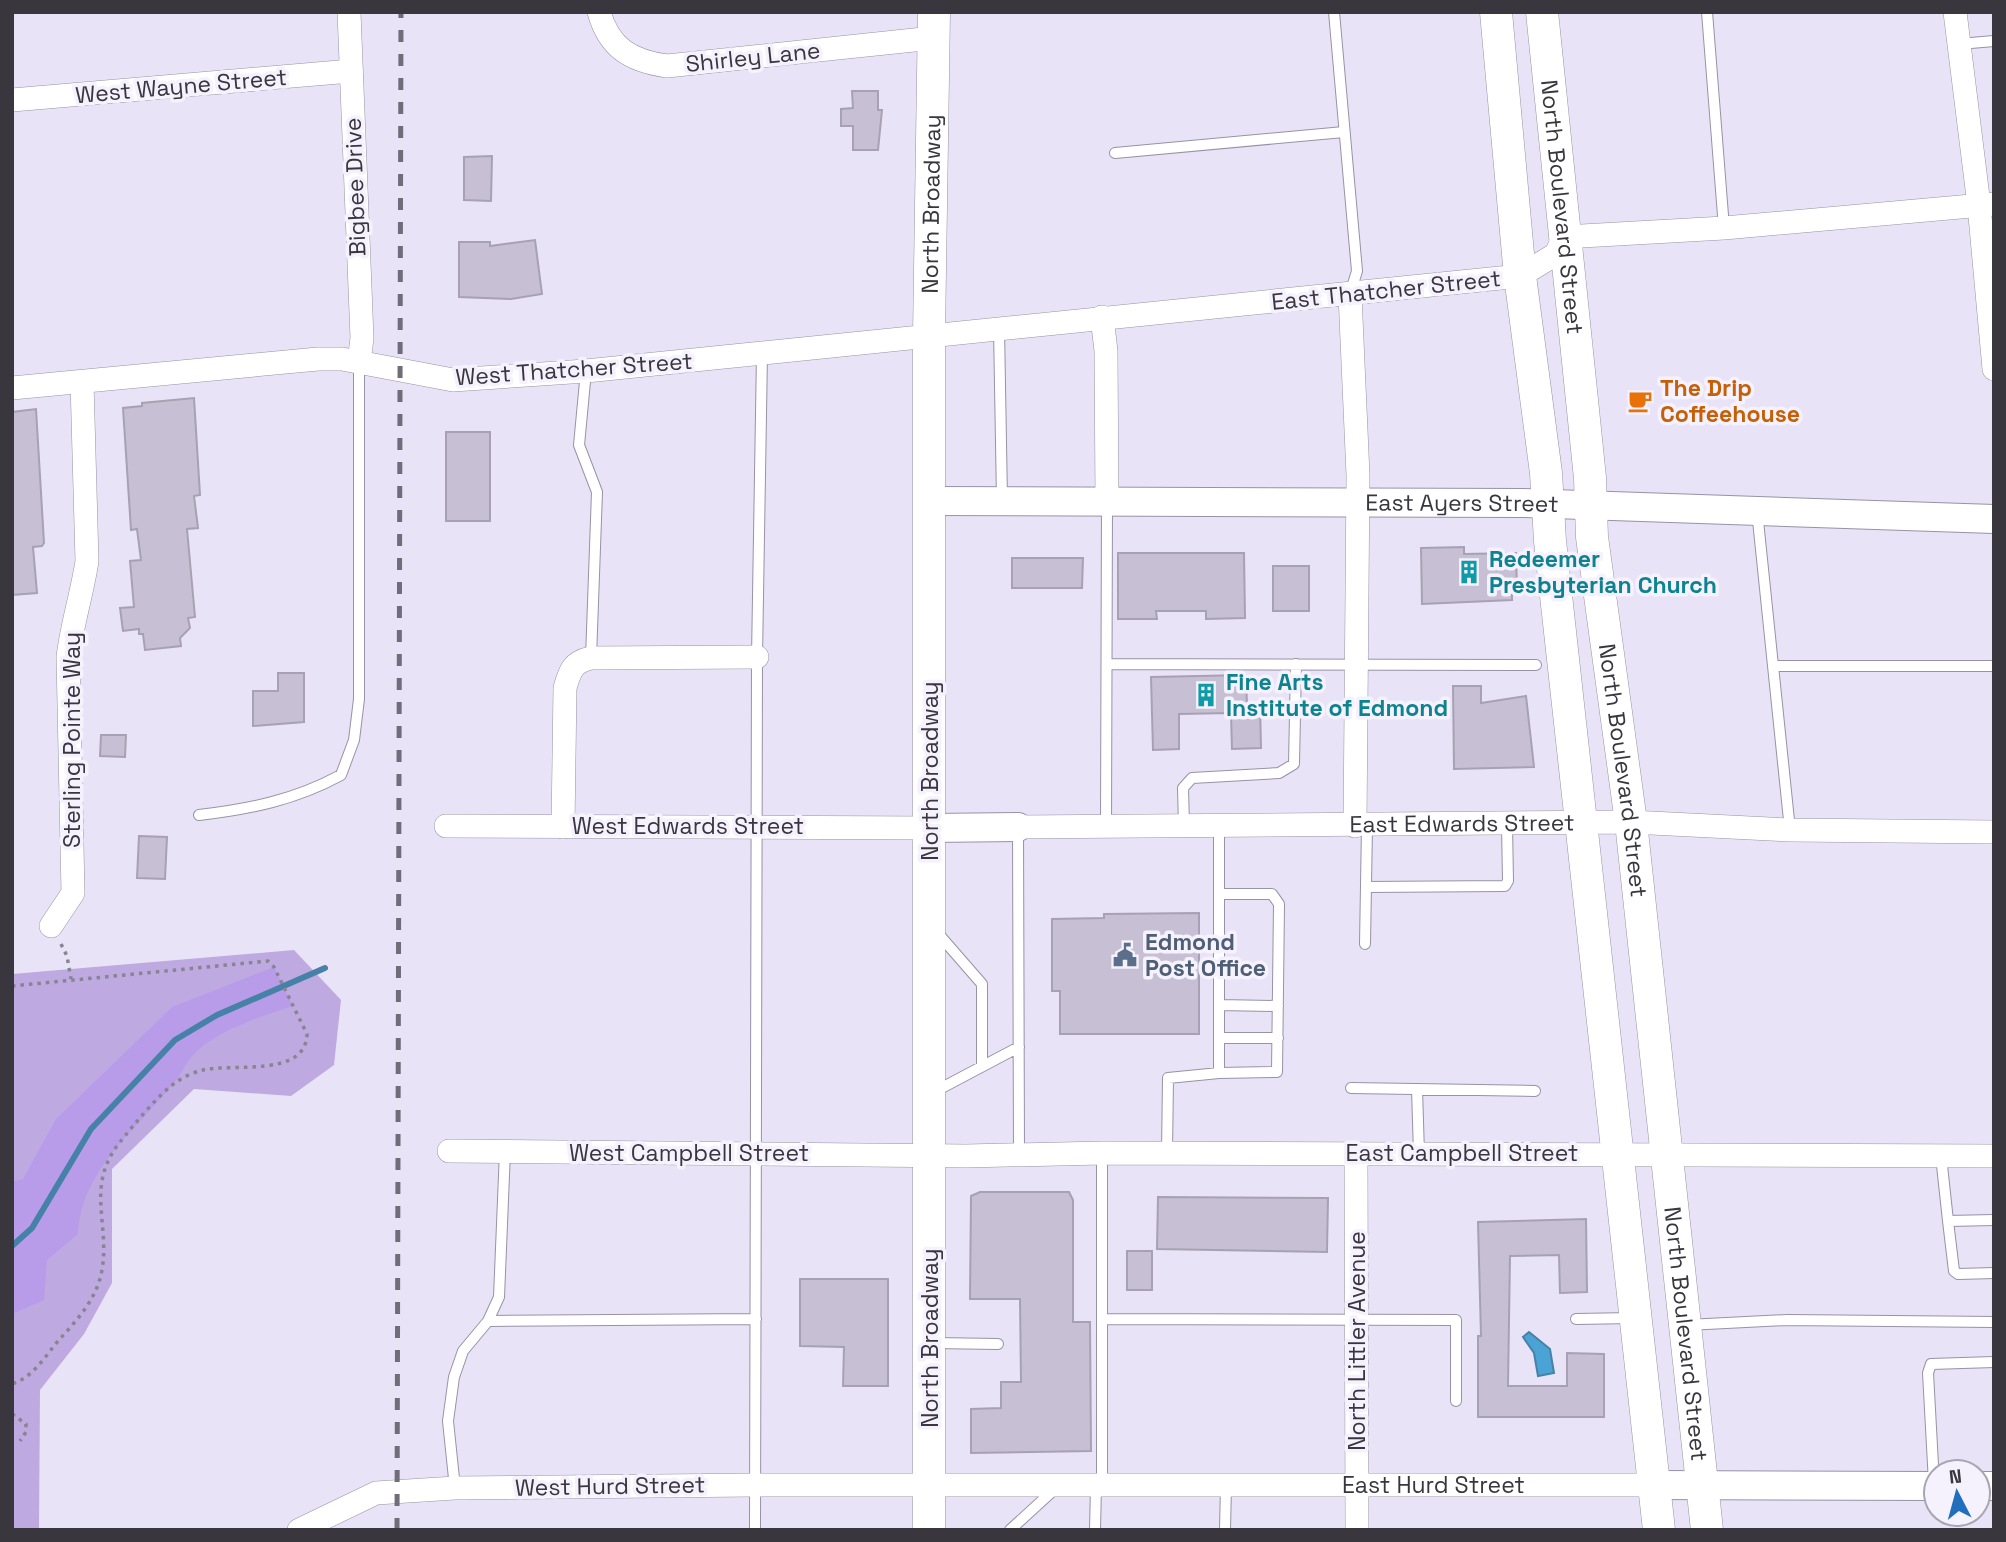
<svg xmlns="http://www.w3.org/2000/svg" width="2006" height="1542" font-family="'Space Grotesk',sans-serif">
<rect width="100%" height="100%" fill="#e9e3f7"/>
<path fill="#beaae1" d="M294,950L341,1000L334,1065L291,1096L194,1089L112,1169V1283L84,1334L40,1390L39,1530H12V974Z"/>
<path fill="#b99ce9" d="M274,967L293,1006C263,1016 220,1029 196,1052C187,1060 182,1073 174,1083C136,1130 82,1169 78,1234L47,1260L44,1300L12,1314V1182L23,1179L56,1119L172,1007Z"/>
<path fill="#4ba3d5" stroke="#4682a8" stroke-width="2" d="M1529,1332L1550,1349L1554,1373L1538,1376L1534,1353L1523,1337Z"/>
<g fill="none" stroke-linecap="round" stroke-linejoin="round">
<path stroke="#4682a8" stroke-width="6" d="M12,1246L32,1228L91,1129L175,1040L217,1015L325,968"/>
</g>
<path fill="#c7c0d4" stroke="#a8a1b4" stroke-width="2" d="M852,91H878V110H882L878,150H853V126H841V109L853,108Z
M492,156L491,201L464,200V157Z
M535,240L542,294L511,299L459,297V242H490V246Z
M194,398L200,495L194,496L198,528L187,529L195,617L188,618L190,628L180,638L181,646L145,650L143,634H139V629L123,631L120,608L134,607L130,561L141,560L137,529L131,530L123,408L142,406V403Z
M36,409L44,543L42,546L33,547L37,593L12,595V412Z
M446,432H490V521H446Z
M1464,547V554L1516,553L1517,590H1512V600L1422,604L1421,548Z
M1118,553H1244L1245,618L1206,619V611H1156L1157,619H1118Z
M1012,558H1083L1082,588H1012Z
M1273,566H1309V611H1273Z
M278,673H304V722L253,726V691H278Z
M1246,675L1247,705H1260L1261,748L1232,749L1231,713L1179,714V749L1153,750L1151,677Z
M1453,686H1481V703L1526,696L1534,767L1454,769Z
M101,735H126L125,757L100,756Z
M139,836L167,837L165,879L137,878Z
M1199,913V1034H1060V991H1052V919L1104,918V914Z
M980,1192H1069L1073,1200V1322H1090L1091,1451L971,1453V1409L1001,1408V1382H1021L1020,1299H970L971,1196Z
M1158,1197L1328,1198L1327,1252L1157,1249Z
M1586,1219L1587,1292L1560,1293L1559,1255L1510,1256L1508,1386H1567V1353L1604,1354V1417H1478V1336H1481L1478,1222Z
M1127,1251H1152V1290H1127Z
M800,1279H888V1386H843L844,1347L800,1346Z"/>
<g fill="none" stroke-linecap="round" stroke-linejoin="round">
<g stroke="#9892a5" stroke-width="12">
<path id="service" d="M1334,12L1357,271L1350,294
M1707,12L1724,228
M1959,44L1994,41
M1115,153L1344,132
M999,328L1002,500
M586,371L579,445L597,492L591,658
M1757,511L1790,830
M1107,664L1536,665
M1773,666H1994
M199,815C250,809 295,800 341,775L354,740L359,699V362
M1184,826L1183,788L1192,778L1279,773L1294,764L1296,664
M1106,827L1107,503
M1018,829L1019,1155
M1366,887L1505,886L1508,881L1507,825
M935,930L982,984V1066
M1365,944L1367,826
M1219,1005L1278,1006
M1219,1038H1278
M1219,1073L1277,1072L1279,904L1272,894H1220
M1351,1088L1535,1091
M1417,1089L1419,1154
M932,1093L1019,1047
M1102,1153V1486
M1167,1153L1168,1078L1219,1073V827
M1941,1156L1948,1221
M1994,1220L1948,1221L1954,1271L1958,1274L1994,1273
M1102,1319L1456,1320V1401
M1576,1319L1633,1318
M488,1321L756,1319
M1687,1325L1787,1320L1994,1322
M933,1343L998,1344
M1934,1483L1928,1373L1931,1364L1994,1362
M455,1488L448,1421L454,1377L463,1351L488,1321L499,1297L505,1151
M755,1530L757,657L762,353
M1010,1530L1057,1487
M1095,1530L1096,1486
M1225,1530L1226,1486"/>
</g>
<g stroke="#9892a5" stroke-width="24">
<g id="minor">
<path d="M349,12L362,338L359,362"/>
<path d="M599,12C609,48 631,61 667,66L933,38"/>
<path d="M1955,12L1979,205L1994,369"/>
<path d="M12,100L351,71"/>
<path d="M1350,295L1358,475L1355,826"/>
<path d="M1102,317L1106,351L1107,503"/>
<path d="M12,388L318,359H342L453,380L586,371L1520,276L1556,254L1564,237L1724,228L1994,204"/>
<path d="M446,826L930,828"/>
<path d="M563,827L565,688C570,670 573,662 591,658L757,657"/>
<path id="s1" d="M1018,827L1631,822L1790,830L1994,832"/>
<path d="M51,926L73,893L68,657C72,624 82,594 87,561L82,382"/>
<path d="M449,1151L966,1156L1102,1153L1994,1156"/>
<path d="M1356,1153L1357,1530"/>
<path id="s2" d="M299,1530L376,1493L455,1488L754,1485H1654"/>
</g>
</g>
<g stroke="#9892a5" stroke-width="30">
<g id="tertiary">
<path id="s3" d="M930,501L1523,503L1994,519"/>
<path d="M930,828L1018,827"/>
<path d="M1654,1485L1936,1486"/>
<path d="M1978,1486H1994"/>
</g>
</g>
<g stroke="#9892a5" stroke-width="33">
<g id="secondary">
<path d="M1496,12L1520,276L1546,473L1550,541L1659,1530"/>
<path id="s4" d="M1542,12L1590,478L1592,537L1631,822L1707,1530"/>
<path id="s5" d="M929,1530V335L934,12"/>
</g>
</g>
<path stroke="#888491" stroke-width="3.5" stroke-dasharray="3.5 5" stroke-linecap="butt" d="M61,944L67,956L71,979
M12,986L268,961L274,967L307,1034C306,1078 233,1063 203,1070C195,1072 185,1076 178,1081C161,1091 133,1126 120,1142C85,1186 110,1222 102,1270C97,1299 77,1320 58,1341C44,1358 33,1377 12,1384
M12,1414L26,1424V1432L20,1441"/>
<use href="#service" stroke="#fff" stroke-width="10"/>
<use href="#minor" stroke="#fff" stroke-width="23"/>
<use href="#tertiary" stroke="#fff" stroke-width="28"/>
<use href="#secondary" stroke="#fff" stroke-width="32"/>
<path stroke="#706c78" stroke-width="5" stroke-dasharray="12 12" stroke-linecap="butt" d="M397,1530L401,12"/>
</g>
<defs>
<g id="cafe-bare" transform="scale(1.89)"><path d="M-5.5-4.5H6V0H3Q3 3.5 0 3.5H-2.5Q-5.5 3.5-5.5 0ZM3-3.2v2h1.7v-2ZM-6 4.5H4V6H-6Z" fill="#e8710a" stroke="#f5f1fd" stroke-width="2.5" paint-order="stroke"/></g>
<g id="building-bare" transform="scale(1.89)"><path d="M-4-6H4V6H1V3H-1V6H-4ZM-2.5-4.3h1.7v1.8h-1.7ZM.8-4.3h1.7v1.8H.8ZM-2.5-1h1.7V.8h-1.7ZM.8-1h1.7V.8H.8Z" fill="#0f9aa8" stroke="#f5f1fd" stroke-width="2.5" paint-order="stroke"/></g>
<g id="civic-bare" transform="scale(1.89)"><path d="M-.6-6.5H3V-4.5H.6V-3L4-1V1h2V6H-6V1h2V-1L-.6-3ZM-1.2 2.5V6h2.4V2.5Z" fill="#5c6f8a" stroke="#f5f1fd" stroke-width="2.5" paint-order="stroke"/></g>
</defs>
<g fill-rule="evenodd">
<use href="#cafe-bare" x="1640" y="401"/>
<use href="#building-bare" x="1469" y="572"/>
<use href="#building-bare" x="1206" y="695"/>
<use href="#civic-bare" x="1125" y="955"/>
</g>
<g text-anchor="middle" stroke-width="7" stroke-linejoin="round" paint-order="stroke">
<g font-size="23" fill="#39363e" stroke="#f5f1fd">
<text transform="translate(753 57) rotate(-6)" y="8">Shirley Lane</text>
<text transform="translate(181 86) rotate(-5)" y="8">West Wayne Street</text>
<text transform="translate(355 187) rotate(-92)" y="8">Bigbee Drive</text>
<text dy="8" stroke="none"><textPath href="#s5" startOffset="1326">North Broadway</textPath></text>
<text dy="8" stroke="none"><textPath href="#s4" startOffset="196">North Boulevard Street</textPath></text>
<text transform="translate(1386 290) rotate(-6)" y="8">East Thatcher Street</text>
<text transform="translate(574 369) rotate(-4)" y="8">West Thatcher Street</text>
<text dy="8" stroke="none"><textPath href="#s3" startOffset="532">East Ayers Street</textPath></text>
<text transform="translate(72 740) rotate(-90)" y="8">Sterling Pointe Way</text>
<text transform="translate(930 771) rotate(-90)" y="8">North Broadway</text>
<text dy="8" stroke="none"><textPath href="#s4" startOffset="763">North Boulevard Street</textPath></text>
<text dy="8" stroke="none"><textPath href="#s1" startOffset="444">East Edwards Street</textPath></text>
<text x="688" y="834">West Edwards Street</text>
<text x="689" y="1161">West Campbell Street</text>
<text x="1462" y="1161">East Campbell Street</text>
<text dy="8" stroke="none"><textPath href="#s4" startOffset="1330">North Boulevard Street</textPath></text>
<text transform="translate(930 1338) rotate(-90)" y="8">North Broadway</text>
<text transform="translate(1357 1341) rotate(-90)" y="8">North Littler Avenue</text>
<text transform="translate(610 1486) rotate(-1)" y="8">West Hurd Street</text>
<text dy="8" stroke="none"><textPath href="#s2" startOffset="1143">East Hurd Street</textPath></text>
</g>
<g font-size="23" font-weight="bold" fill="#c56008" stroke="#f5f1fd" text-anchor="start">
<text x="1660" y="396">The Drip<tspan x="1660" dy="26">Coffeehouse</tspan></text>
</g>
<g font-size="23" font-weight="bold" fill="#0d838f" stroke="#f5f1fd" text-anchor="start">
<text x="1489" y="567">Redeemer<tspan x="1489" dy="26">Presbyterian Church</tspan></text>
<text x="1226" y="690">Fine Arts<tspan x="1226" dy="26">Institute of Edmond</tspan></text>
</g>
<g font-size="23" font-weight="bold" fill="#4e5e75" stroke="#f5f1fd" text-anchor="start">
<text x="1145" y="950">Edmond<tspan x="1145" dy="26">Post Office</tspan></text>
</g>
</g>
<rect width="2006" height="1542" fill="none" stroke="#39363e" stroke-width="28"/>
<g transform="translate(1957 1493) rotate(354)"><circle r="33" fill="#f5f1fd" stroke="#aaa6b1" stroke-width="2"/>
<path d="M0-5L12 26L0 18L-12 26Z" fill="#216ebd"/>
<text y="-10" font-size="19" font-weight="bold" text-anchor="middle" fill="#39363e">N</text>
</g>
</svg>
